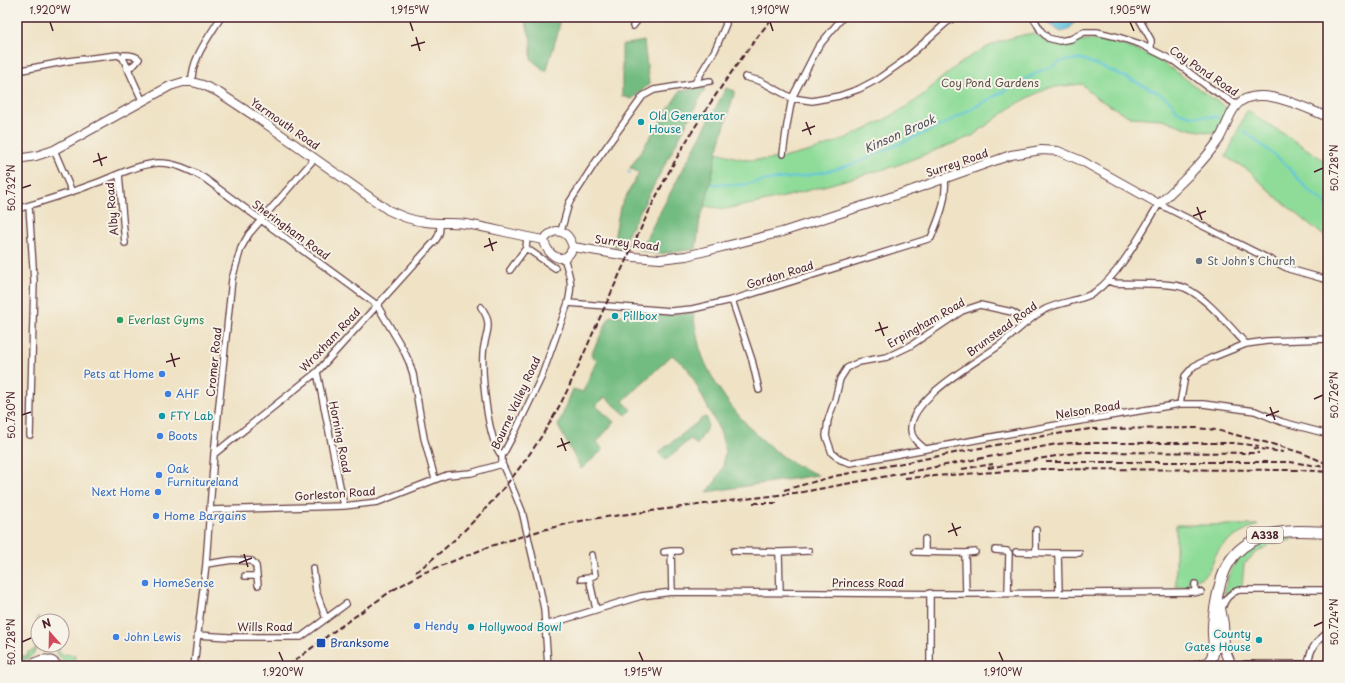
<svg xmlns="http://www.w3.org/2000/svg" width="1345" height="683" font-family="'Playpen Sans',sans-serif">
<rect width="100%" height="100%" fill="#f7f3e8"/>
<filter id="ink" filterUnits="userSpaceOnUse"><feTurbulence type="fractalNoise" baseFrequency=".025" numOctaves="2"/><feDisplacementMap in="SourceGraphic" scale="8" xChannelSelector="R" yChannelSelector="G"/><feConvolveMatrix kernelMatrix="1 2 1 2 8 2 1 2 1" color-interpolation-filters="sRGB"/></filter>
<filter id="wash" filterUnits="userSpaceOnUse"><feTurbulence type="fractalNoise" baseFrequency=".012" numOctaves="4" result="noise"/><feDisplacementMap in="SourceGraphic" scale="16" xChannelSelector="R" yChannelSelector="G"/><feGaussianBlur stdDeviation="0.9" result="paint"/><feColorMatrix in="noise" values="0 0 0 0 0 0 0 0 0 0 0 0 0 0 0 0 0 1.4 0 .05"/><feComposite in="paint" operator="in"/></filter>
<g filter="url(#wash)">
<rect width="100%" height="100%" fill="#efe2c5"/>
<path fill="#8fdc99" stroke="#6c7e62" d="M1034,33C1055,51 1070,39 1092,40C1106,41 1119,44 1131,48C1169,60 1196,91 1230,109L1219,134L1189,129L1162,119L1130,117L1095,97L1082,84L1047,88L1013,106L972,136L895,166L788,196L753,204L724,209L705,206L717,152C728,155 741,160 752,160C805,161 872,130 915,101C925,94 934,84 943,77C973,52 996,39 1034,33Z
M1247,110L1328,163V239L1276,197L1248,170L1226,157Z
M1176,525H1258C1245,531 1231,537 1221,547C1208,562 1214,579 1189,580V585L1184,587H1176Z
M1292,535L1291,540L1270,544L1256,553L1244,564L1242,587L1230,592L1225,596C1225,577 1235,556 1252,546C1264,539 1279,537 1292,535Z
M37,617H40V621H38C38,641 42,657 17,662V656H28V652L32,651L35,649Z
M53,645H60L59,654L75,655L74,661H79V666C66,664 57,658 53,645Z"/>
<path fill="#73bc81" stroke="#5e6e56" d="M524,17H559V29L546,72L531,59V40Z
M644,41L649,84L632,99L622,96V45Z
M706,87L621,247L613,245L620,207L639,173L630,168L680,91Z
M726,88L735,91L717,152L705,206L700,219L696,249L658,254L640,250Z
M693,313C695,324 697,337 700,349C714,393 754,439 793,463C801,468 810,471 818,475L707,492L715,482L723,467L725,449L720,431L688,369L672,355L623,401L631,410L626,415L605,397L596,406L614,422L597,442L603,450L581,469L558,426L573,389L583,392L597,360L591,355L610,316Z
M704,417L707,418L708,426L697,445L690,439L666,460L658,453Z"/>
<path fill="#61c4df" stroke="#567285" d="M1046,17H1074V23L1068,30L1061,32L1047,23Z"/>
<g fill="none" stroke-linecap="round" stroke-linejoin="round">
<path stroke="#61c4df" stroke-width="2" d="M1243,130L1283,162L1308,190L1328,205
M628,171L630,173
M713,184L742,185L768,180L799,177L833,170L856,163L944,124L1044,69L1050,68L1062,61L1082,59L1114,72L1157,92L1170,101L1178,112L1191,116L1219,117"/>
</g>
</g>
<g filter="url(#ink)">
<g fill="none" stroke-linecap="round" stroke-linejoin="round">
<g stroke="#633c42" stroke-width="8">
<path id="street" d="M1033,17L1041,31L1048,38L1059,41L1071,39L1084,32H1097L1118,37L1140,44L1174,61L1207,86L1237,105
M1138,17L1151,40V49
M633,26L637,21V17
M123,58L124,55C129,55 135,55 139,59L135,64L127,69
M17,71L68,61L118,55L123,58L142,100
M745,77L760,81L792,98L812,101L839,96L859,89L878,79L902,62L946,23L955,17
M192,82C191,59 209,37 221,17
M695,83L715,50L726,24L724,17
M54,150L72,192
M783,154L787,125L792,98L818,47L843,17
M119,174L125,243
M29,206L34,281L30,435
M17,209C45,201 72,192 99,182C117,175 137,165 157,163C174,162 190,170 204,178L377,305L403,349L409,362L413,374L424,438L435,479
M561,231L569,203L597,160L643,96L654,90L710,81
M526,248L555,268
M510,270L526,248L527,238
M1108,281L1114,283C1131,284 1171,282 1185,288C1206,297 1230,327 1246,344
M732,300L752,360L759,390
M568,303L671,311L692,309L732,300L931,238C939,218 947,201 945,179
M481,307C495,326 484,334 483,354C482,375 487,440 502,456
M1028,322L1012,312L980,305L962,311L910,346L887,357L859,362L847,368L840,379L835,400L828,420L826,436L832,453L841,460L850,463L1062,424L1180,404H1203L1255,411L1282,422L1328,434
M317,372L344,506
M1180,404L1185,376L1194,366L1211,358L1246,344L1267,341L1328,339
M924,448C918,443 911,438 911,429C910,398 979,361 1001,344C1015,333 1028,319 1044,310C1057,302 1083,301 1095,292C1121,273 1142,231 1159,204L1289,269L1328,280
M214,454L317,372L435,241C440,235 440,230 440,223
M211,510L344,506L378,502L447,475L471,473L502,464
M995,550L1007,551L1009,553L1008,593
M671,551H679
M734,551L779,552L780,592
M664,552L671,551L672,592
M779,552L809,551
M915,552L965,553L966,594
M925,552V539
M1016,552L1058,553L1059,593
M1036,552V530
M965,553L975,552
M1058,553H1079
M206,564L233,560L252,561L256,566L258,585
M313,568L316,591L326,619
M245,576H257
M589,578L596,609
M581,579L589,578L595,575L592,555
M1195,584V593
M1222,609C1224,600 1230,593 1239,590H1328
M546,625L641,596L672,592L966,594L1201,592
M197,635L229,637H301L346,604
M1308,664C1310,648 1316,642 1328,632
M194,666L206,564L214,454L232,279L241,248L249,234L315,158
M548,666L544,609L540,589L522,511L508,477L502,464V456L516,430L541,378L568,303C573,283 570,277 564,258
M930,666V593
M1242,666L1245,664H1328"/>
</g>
<g stroke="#633c42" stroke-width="10">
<path id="secondary" d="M17,159L36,156L54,150L170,86L183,82H192L203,85L218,92L259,119L388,210C401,216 412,221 426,222C439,224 453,222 466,224C492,228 518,236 544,240
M556,231C567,232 570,238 573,247C566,267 547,257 544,240C547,235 550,233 556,231Z
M573,247L634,257L660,259L686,256L782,232L912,190L1011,155L1041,150L1058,151L1082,161L1159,204C1180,184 1201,165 1218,141C1225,130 1228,116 1236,106C1256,82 1305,108 1328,117"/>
</g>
<g stroke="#633c42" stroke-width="12">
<path id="highway" d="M1219,603L1223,624L1224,648L1231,666
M32,666C40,659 49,658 57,666
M1197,666C1203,665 1210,663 1212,657C1216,648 1212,636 1213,627C1213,619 1215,610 1216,603C1221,572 1230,548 1262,537C1282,529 1307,531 1328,532"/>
</g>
<use href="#street" stroke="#fff" stroke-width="5.5"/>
<use href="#secondary" stroke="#fff" stroke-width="8"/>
<use href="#highway" stroke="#fff" stroke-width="10"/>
<path stroke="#4a1f2b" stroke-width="2" stroke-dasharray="6 3" stroke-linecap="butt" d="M1253,448L1283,452
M1046,462H1290L1326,467
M988,468L1067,454L1083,452L1259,453
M962,469L993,464
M905,478L1039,469L1301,470L1328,472
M784,490L835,476L1043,436L1090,429L1197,428L1216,430L1272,444L1302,453L1328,464
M753,503H777
M416,572C466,534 513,483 546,429C567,396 581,359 597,324C616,282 635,240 655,199C687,134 728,74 773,17
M393,590L423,573L491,546L539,531L575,522L598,518L697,505L803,492L1057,444L1072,443H1234L1259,446
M288,666L330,634L397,587"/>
</g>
</g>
<path fill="none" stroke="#4a1f2b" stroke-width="1.5" d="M50,22L53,31M410,22L413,31M770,22L773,31M1130,22L1134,31M416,37L420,51M411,46L425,42M806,122L811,135M802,131L815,126M98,153L102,166M93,162L107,157M1314,172L1323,168M22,188L31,185M1197,207L1202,220M1193,216L1206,211M489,238L493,251M484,247L497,242M879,322L884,336M875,331L888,327M171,353L175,367M166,362L180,358M1314,399L1323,395M1270,407L1275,420M22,415L31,412M1266,416L1279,411M561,438L566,451M557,447L570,442M952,523L957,536M948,532L961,527M244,554L248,567M239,563L252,558M1314,626L1323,622M22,642L31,638M279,652L283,661M639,652L643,661M999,652L1003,661"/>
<g fill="#0f9aa8" stroke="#f7f3e8" stroke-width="1.5">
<circle cx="641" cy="122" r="4"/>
<circle cx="615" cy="316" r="4"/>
<circle cx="162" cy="416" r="4"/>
<circle cx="471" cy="627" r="4"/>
<circle cx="1259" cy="640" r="4"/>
</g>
<circle fill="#6b7280" stroke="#f7f3e8" stroke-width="1.5" cx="1199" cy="261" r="4"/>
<circle fill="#2e9e5b" stroke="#f7f3e8" stroke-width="1.5" cx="120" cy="320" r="4"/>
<g fill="#3f7fe0" stroke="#f7f3e8" stroke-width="1.5">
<circle cx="162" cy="374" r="4"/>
<circle cx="168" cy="394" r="4"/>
<circle cx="160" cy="436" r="4"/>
<circle cx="159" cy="475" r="4"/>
<circle cx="158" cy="492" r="4"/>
<circle cx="156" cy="516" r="4"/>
<circle cx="145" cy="583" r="4"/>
<circle cx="417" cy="626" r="4"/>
<circle cx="116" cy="637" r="4"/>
</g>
<rect fill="#1a4fb4" stroke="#f7f3e8" stroke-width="1.5" x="316" y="638" width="10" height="10" rx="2"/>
<g text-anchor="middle" stroke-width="4" stroke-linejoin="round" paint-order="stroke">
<rect fill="#f7f3e8" stroke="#7e5f64" stroke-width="1" x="1247" y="527" width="36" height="16" rx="3"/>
<g font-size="10" font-weight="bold" fill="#4a1f2b">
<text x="1265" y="539">A338</text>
</g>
<g font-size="11" fill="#4a1f2b" stroke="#f7f3e8">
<text transform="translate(1204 71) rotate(34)" y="4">Coy Pond Road</text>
<text transform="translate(285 124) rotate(35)" y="4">Yarmouth Road</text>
<text transform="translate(957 163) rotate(-19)" y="4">Surrey Road</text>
<text transform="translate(112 209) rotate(-95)" y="4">Alby Road</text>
<text transform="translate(291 230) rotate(36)" y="4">Sheringham Road</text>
<text transform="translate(627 243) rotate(7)" y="4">Surrey Road</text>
<text transform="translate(780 275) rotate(-17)" y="4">Gordon Road</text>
<text transform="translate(926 323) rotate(-30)" y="4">Erpingham Road</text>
<text transform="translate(1002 329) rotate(-36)" y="4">Brunstead Road</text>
<text transform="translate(330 340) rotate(-47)" y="4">Wroxham Road</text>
<text transform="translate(214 362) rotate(-84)" y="4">Cromer Road</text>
<text transform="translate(516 403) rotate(-65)" y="4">Bourne Valley Road</text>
<text transform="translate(1088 410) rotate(-9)" y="4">Nelson Road</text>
<text transform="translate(340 437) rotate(79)" y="4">Horning Road</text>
<text transform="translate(335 494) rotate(-4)" y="4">Gorleston Road</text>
<text x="868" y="587">Princess Road</text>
<text x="265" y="631">Wills Road</text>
</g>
<g font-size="11" fill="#5b4e46" stroke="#f7f3e8">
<text x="990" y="87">Coy Pond Gardens</text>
</g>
<g font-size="11" fill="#0d838f" stroke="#f7f3e8" text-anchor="start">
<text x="649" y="120">Old Generator<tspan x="649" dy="13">House</tspan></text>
<text x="623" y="320">Pillbox</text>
<text x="170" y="420">FTY Lab</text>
<text x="479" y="631">Hollywood Bowl</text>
<text x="1251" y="638" text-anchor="end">County<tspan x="1251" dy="13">Gates House</tspan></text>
</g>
<g font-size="11" fill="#5b616d" stroke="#f7f3e8" text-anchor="start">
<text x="1207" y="265">St John's Church</text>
</g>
<g font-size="11" fill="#27864d" stroke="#f7f3e8" text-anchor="start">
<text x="128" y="324">Everlast Gyms</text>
</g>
<g font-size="11" fill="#366cbe" stroke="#f7f3e8" text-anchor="start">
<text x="154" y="378" text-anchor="end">Pets at Home</text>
<text x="176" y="398">AHF</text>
<text x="168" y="440">Boots</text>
<text x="167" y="473">Oak<tspan x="167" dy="13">Furnitureland</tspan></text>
<text x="150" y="496" text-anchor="end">Next Home</text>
<text x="164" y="520">Home Bargains</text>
<text x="153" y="587">HomeSense</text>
<text x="425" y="630">Hendy</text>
<text x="124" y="641">John Lewis</text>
</g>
<g font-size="11" fill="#164399" stroke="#f7f3e8" text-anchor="start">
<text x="330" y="647">Branksome</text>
</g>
<g font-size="12" font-style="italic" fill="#515161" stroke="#f7f3e8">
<text transform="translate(900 134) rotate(-24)" y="4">Kinson Brook</text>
</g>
</g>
<rect width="1345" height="683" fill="none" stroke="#f7f3e8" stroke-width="44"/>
<g transform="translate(50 633) rotate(340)"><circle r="19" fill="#f7f3e8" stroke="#b29e9c"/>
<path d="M0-3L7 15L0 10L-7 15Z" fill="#d1495b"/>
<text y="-6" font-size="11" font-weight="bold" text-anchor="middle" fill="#4a1f2b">N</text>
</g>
<rect x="22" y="22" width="1301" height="639" fill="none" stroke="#4a1f2b" stroke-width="1.5"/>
<g font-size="10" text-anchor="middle" fill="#4a1f2b">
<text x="50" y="14">1.920°W</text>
<text x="410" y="14">1.915°W</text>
<text x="770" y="14">1.910°W</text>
<text x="1130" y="14">1.905°W</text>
<text transform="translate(1334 168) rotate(-90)" y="4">50.728°N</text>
<text transform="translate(11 188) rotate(-90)" y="4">50.732°N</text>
<text transform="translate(1334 395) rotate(-90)" y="4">50.726°N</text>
<text transform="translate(11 415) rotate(-90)" y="4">50.730°N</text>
<text transform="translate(1334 622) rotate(-90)" y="4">50.724°N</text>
<text transform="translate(11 642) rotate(-90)" y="4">50.728°N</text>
<text x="283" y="676">1.920°W</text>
<text x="643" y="676">1.915°W</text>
<text x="1003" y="676">1.910°W</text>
</g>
</svg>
